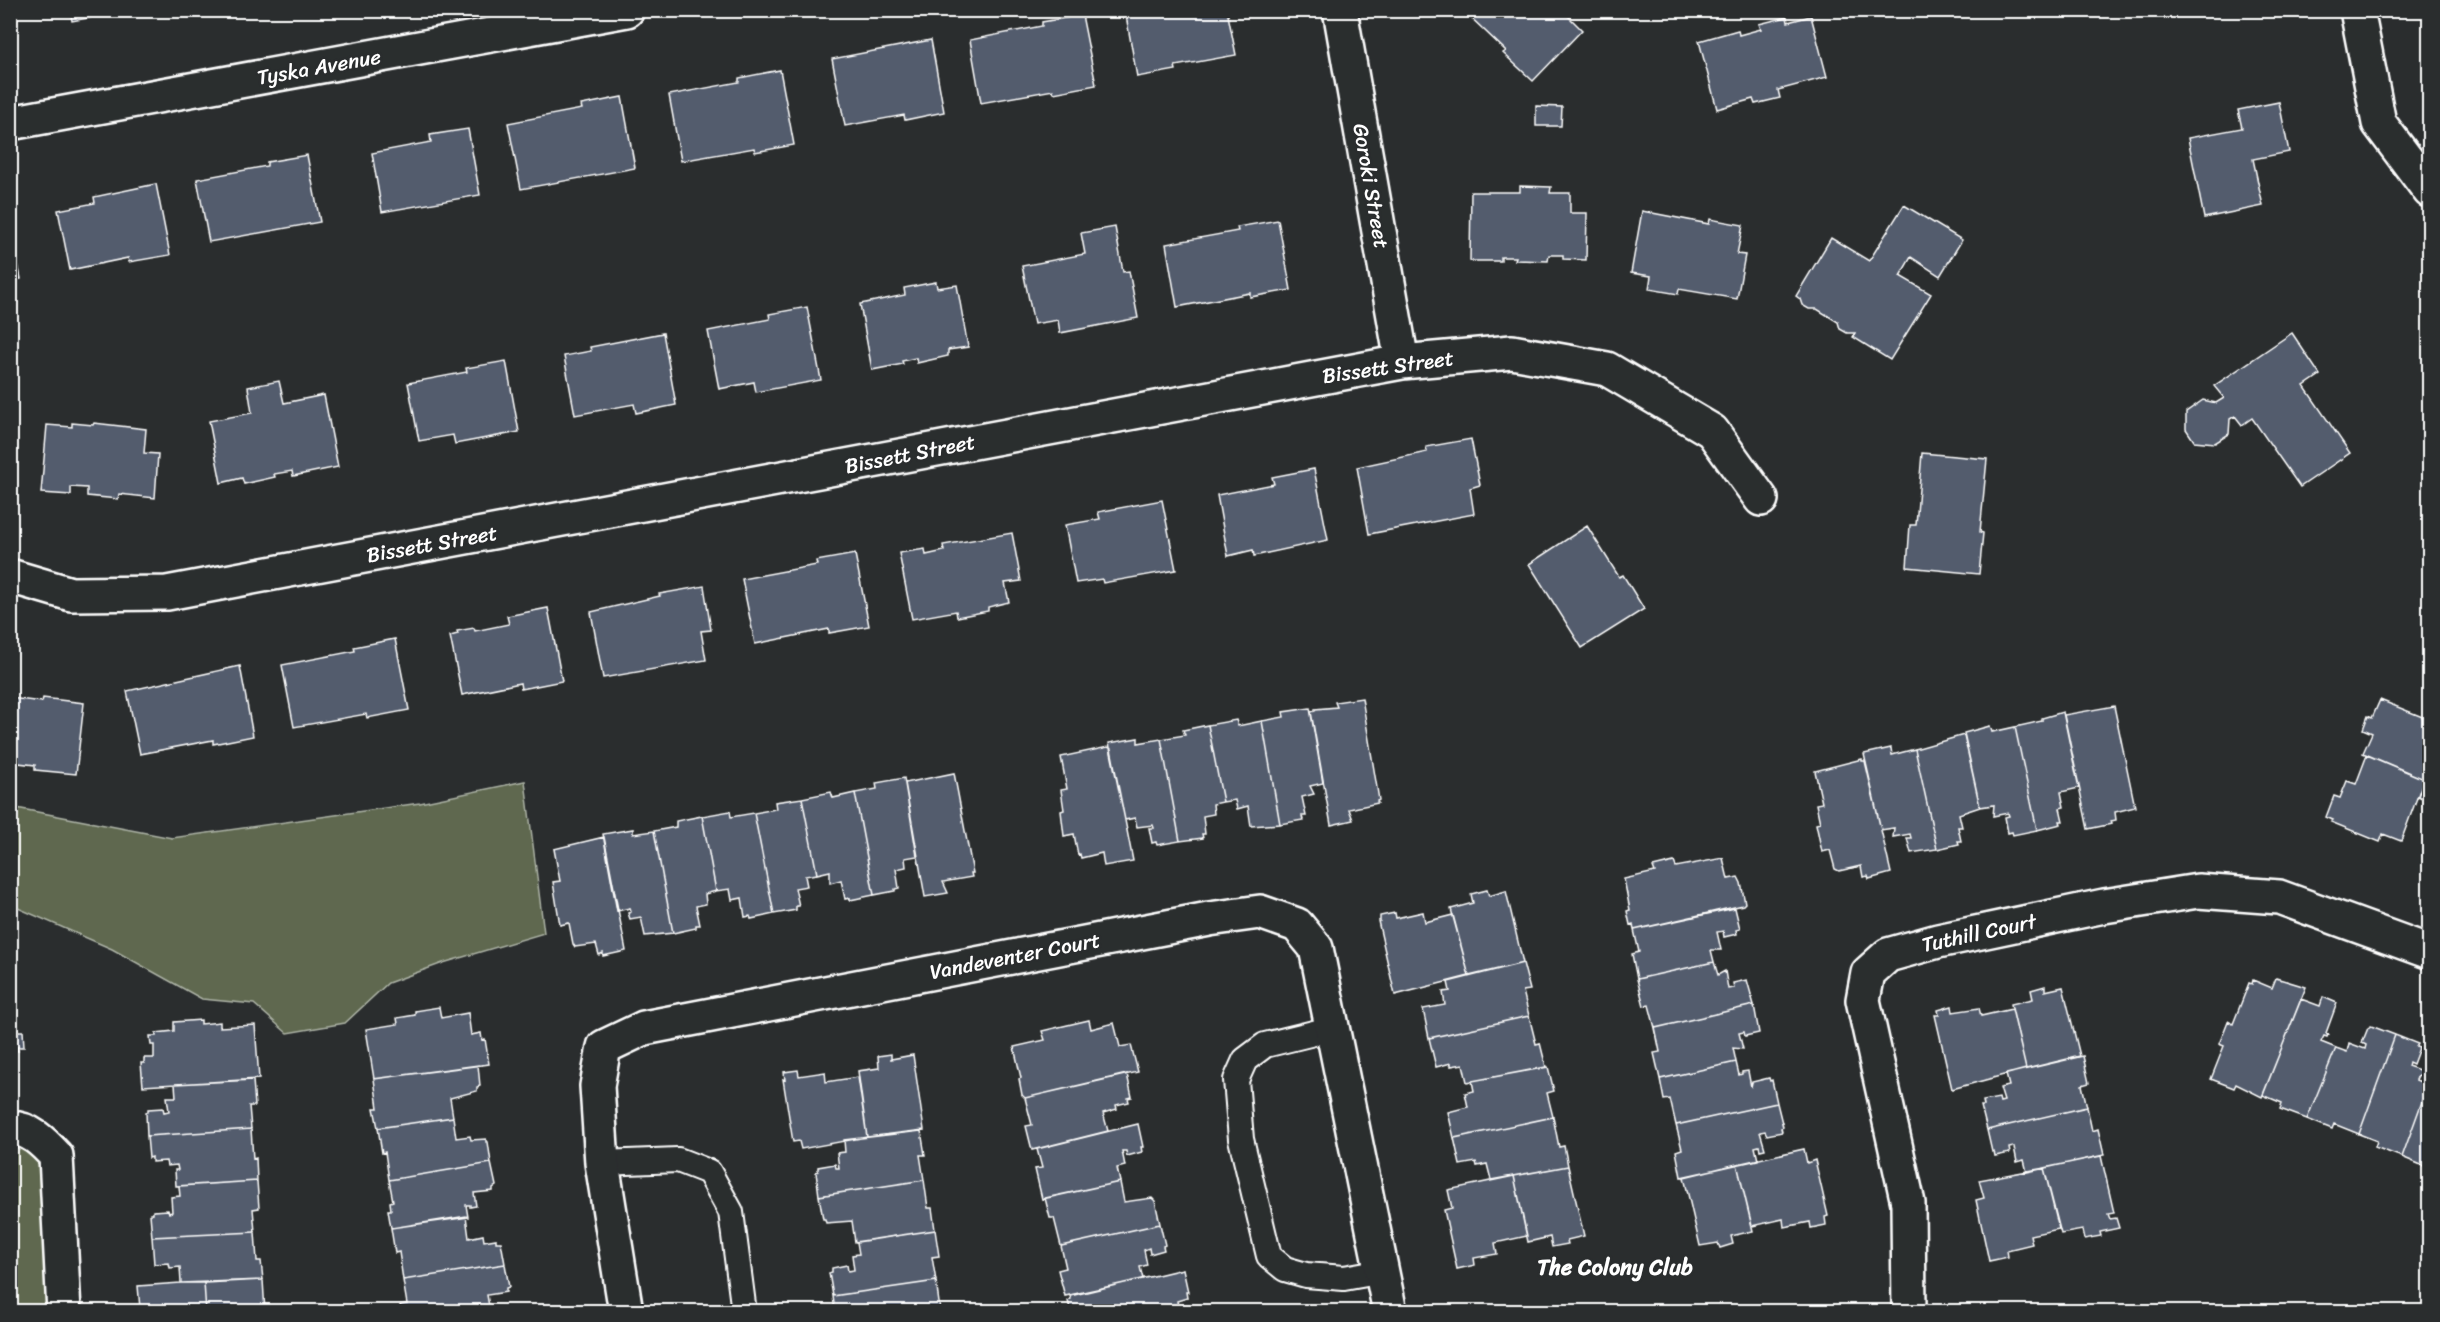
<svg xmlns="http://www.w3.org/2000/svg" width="2440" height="1322" font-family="Sriracha,sans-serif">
<rect width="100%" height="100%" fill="#2a2d2e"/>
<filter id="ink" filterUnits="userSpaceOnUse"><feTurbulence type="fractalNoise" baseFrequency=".0167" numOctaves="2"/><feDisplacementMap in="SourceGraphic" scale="12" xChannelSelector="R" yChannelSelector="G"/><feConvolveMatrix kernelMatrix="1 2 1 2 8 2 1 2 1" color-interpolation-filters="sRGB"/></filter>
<g filter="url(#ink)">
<path fill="#5e684f" stroke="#aeb4a7" stroke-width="1.5" d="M525,781L544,933L443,963L388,983L345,1023L287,1033L254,1004L202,999L112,949L11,905V807L172,838L420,803Z
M10,1128L40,1139L64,1311H11Z"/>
<path fill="#535c6d" stroke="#fff" stroke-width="1.5" d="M70,10H115L116,13L72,21Z
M1125,10H1227L1236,55L1175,66L1176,70L1137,77Z
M1463,10H1562L1582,30L1533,81L1503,53L1506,51Z
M1082,15L1096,85L1054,93L1053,90L981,103L970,40L1042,26V22Z
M1811,16L1827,77L1778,90L1780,98L1755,104L1753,99L1717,109L1699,41L1738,30L1739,35L1761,29L1759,24L1787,17L1788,22Z
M931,40L944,112L905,120L904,115L845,126L832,59Z
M780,70L794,145L755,152L754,148L681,161L669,95L739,82V78Z
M622,97L635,168L521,189L508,123L582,109L581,105Z
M2279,102L2289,152L2253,159L2263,206L2204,218L2188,138L2242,128L2238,110Z
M1536,106L1562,107L1561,126H1536Z
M468,129L480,195L382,212L372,153L431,142L430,135Z
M307,155L320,222L209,242L197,179L267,166V162Z
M156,184L170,255L129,262L128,258L70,270L58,210L95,203L94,197Z
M1520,186L1551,187L1550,193H1570V213H1587L1586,260L1563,259V255H1549L1548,261L1515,260L1516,257H1501V261H1470L1471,192H1520Z
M1904,205L1962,240L1940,276L1911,257L1900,276L1931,294L1890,360L1853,337L1855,333H1847L1840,329L1838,322L1817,309H1809L1802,305L1800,299L1796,296L1831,238L1869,261Z
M1642,211L1709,224L1710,219L1743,225L1737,254L1745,255L1737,299L1679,289L1678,294L1649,289L1651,276L1631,273Z
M1278,220L1291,290L1250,297V293L1177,307L1166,244L1238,231L1237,227Z
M10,222L21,279L10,281Z
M1115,227L1123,272L1129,271L1138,318L1060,333L1058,320L1034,324L1022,266L1085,254L1081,233Z
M936,282L937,288L957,285L968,347L948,350V356L917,363L916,358L902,361L903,364L872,370L860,304L905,295L904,288Z
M807,307L821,380L756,392L754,382L719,389L708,331L770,319L769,314Z
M663,333L676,405L636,413L634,404L575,415L564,356L591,351L590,347Z
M2292,333L2320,375L2304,386L2350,453L2300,487L2252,418L2242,425L2235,416L2230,419L2229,434L2215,443L2194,441L2186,429V412L2203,400L2216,403L2224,398L2214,386Z
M506,361L519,432L455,444L453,435L419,441L408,383L467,372L466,368Z
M279,381L284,403L324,395L338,467L293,476L292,471L274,474L275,477L244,484L242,478L221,483L209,421L252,413L248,387Z
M72,423L93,425L94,423L146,429L144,453L158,454L155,498L119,494L118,499L87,496V488L71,487V495L41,493L47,425L72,427Z
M1471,439L1480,485L1470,488L1474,514L1369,534L1357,467L1427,452L1426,447Z
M1922,453L1987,459L1980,532L1983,533L1979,574L1907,567L1910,525H1916Z
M1314,469L1328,540L1254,556L1253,550L1228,556L1217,495L1274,484L1272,477Z
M1162,500L1176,570L1103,583L1102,579L1076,583L1065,525L1100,519L1098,512Z
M1587,526L1619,577L1623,575L1644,609L1582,648L1529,564Z
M1012,533L1021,581L1005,583L1009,602L988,607V611L957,617L956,611L912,619L899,553L925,549L926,555L944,551L943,545Z
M855,554L869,626L829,633V629L755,644L742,579L817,565L816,561Z
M704,586L711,630L701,631L706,660L603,678L591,612L660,596L659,594Z
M548,608L562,681L521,689L520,683L462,695L450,636L458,634L457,631L474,628L475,631L509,624L507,616Z
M395,639L409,710L367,718L366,714L294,727L282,665L355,651L354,647Z
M240,666L253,736L213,744V740L140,754L127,691Z
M10,698L42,702L43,698L84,703L76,774L35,770V765L10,762Z
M1362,698L1379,800L1377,801L1378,803L1349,809L1353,820L1331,825L1311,712L1315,711V709L1337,707L1335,702Z
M2380,700L2430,720V765L2424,779L2363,753L2372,733L2363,729L2368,716L2372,718Z
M2114,706L2135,807L2115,812L2116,820L2111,821L2112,824L2088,829L2064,715Z
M1310,708L1323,783L1310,786L1314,794L1302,797L1306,816H1302L1303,820L1280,824L1262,721L1284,717L1283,712Z
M2063,712L2079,788L2061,792L2064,807L2060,808L2063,821H2060L2061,824L2037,830L2015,727L2042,721V718Z
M1236,720L1238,726L1262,721L1280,824L1251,826L1248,806L1237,809L1235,800L1223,802L1208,725Z
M1208,725L1223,802L1213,804L1214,814L1203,816L1205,834H1202L1203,838L1180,841L1161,739L1185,735L1183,730Z
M1990,726L1992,732L2015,727L2037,830L2013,835L2012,832L2008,833L2005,817L2009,816L2008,813L1993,816L1994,805L1980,807L1964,733Z
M1964,735L1980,807L1959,814L1962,827H1958L1961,841H1958L1959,844L1937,849L1915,749Z
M1138,738V743L1161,739L1180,841L1157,845L1156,842L1152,843L1149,828H1154L1153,825L1137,827L1135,818L1125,820L1109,743Z
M1108,747L1111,749L1133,861L1104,866L1102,853L1081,858L1080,854L1078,855L1074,834L1064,836L1061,811L1064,810L1061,790L1067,789L1061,757Z
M1891,748L1892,755L1915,749L1937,849L1911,853L1907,838H1911L1910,834L1893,837L1894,828L1881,830L1864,754Z
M2367,755L2424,779L2401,841L2383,834L2380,842L2331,822L2333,820L2326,817L2334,796L2340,798L2347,781L2356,784Z
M1862,759V761H1865L1891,873L1869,879L1868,876L1863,877L1861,866L1839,871L1835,869L1830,850L1822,852L1816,824L1820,823L1816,804L1822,803L1815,771Z
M2430,765V813L2423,810L2429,801L2418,796Z
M954,773L973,873H971L972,877L943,882L948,893L925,897L905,783Z
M904,778L917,856L905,858L906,867L896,869L899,888L895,889V891L874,895L855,793L877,789L876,783Z
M831,792L833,798L855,793L874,895L850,900V898L845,899L841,880L830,883V871L817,874L802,798Z
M802,798L817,874L805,876L807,886L795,888L799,906H796V910L774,914L754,813L776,809L775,802Z
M730,811L731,817L754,813L774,914L751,919L750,916L745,917L742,898L732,900L730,889L716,891L702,816Z
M702,816L716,891L705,894L706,904L696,906L700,925H696V928L673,933L654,831L676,827V821Z
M633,829V834L654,831L673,933L645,936L641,917L630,919L628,913L631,912L630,908L617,911L603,834Z
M604,837L626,951L603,956V953L599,955L596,944L575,947L573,944L569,923L560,925L553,882L560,881L554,849Z
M1723,858L1728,879L1738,877L1741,883L1745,903L1743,905L1634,930L1633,924L1630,925L1627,911L1630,910L1624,879L1655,872L1653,867L1674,862L1676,867Z
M1487,890L1489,896L1506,891L1523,963L1469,976L1451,909L1473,903L1471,894Z
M1735,908L1740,929L1736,930L1737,934L1724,937L1723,931L1717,932L1721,950H1711L1714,962L1637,979L1632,954L1639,952L1634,930Z
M1423,912L1425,922L1453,915L1469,976L1395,995L1378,921H1380V916L1395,913L1396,918Z
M1714,962L1718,975L1725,971L1728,989L1734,988L1733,983L1747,980L1754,1005L1655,1028L1649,1005L1644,1006L1637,979Z
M1523,963L1530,990L1523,991L1529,1016L1429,1038L1423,1009L1445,1005L1443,992L1450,991L1448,982Z
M2276,978L2306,987L2262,1097L2236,1084L2234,1088L2211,1079L2224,1046L2219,1044L2228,1021L2233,1024L2249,983L2252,984L2253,980L2272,988Z
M2045,986V991L2063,987L2080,1056L2026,1069L2011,1004L2033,999L2031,990Z
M2323,997L2337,1003L2326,1033L2328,1034L2327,1037L2324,1036L2321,1042L2336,1048L2307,1119L2280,1109L2282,1103L2263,1095L2301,999L2320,1006Z
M16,1004L17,1031H23L24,1047H17L18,1051H10V1005Z
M1754,1005L1759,1033L1745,1036L1744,1032L1739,1033L1743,1049L1733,1048L1736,1062L1660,1079L1654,1053L1660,1052L1655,1028Z
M1952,1006L1953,1012L1979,1008L1981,1016L2012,1009L2026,1069L1952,1089L1935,1015H1939L1938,1010Z
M439,1007L441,1018L468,1013L471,1035L481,1033L482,1040L485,1039L489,1064L374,1079L366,1029L398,1024L397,1018L415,1015V1011Z
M1529,1016L1536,1044L1540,1043L1546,1067L1467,1082L1463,1064L1451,1066V1063L1436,1067L1429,1038Z
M201,1020V1024L220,1022V1027L255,1025L259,1079L143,1086L141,1063H144V1058H154V1045H151L150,1036H156V1033L174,1031V1022Z
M1089,1020L1091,1029L1114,1023L1120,1047L1131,1045L1138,1072L1025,1098L1022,1095L1019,1079L1021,1078L1014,1047L1045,1040L1042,1031Z
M2371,1026L2395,1035L2359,1134L2334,1124L2332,1129L2307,1119L2336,1048L2347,1052L2349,1043L2365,1049L2366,1045L2362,1043L2368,1028Z
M2395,1035L2418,1044L2416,1047L2419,1048L2413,1064L2409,1062L2408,1066L2422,1071L2421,1076L2418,1075L2416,1080L2428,1085L2402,1157L2375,1147L2377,1141L2359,1134Z
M891,1054V1059L913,1055L924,1130L867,1137L858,1071L879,1068L878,1056Z
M2083,1056L2089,1083L2082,1085L2087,1107L1987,1130L1981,1106H1984L1983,1101L1999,1098L2000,1102L2004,1101L2000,1088L2009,1086L2006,1074Z
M1736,1062L1739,1075L1742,1074V1072L1748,1071L1751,1087L1752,1082L1769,1078L1770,1081L1772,1080L1777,1103L1676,1125L1670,1099L1664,1100L1660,1079Z
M478,1065L480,1086L477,1087V1091L450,1098L453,1117L378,1128L374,1108H378L374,1079Z
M1548,1067L1554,1091L1547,1093L1553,1117L1454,1138L1448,1112L1468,1107L1465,1093L1474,1091L1472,1081Z
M798,1070L799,1076L825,1072L826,1082L858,1077L867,1137L801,1149L799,1141L793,1142L783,1079L785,1080L784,1072Z
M1127,1074L1132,1097L1128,1098L1129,1102L1116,1105L1117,1109L1103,1113L1108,1131L1032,1150L1026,1126L1032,1125L1025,1098Z
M253,1080L255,1106H249L251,1129L147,1136L146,1112H148V1109L163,1108L164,1112L169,1111L167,1097H176L175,1084Z
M2428,1085L2430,1162L2426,1167L2402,1157Z
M1777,1103L1783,1127L1781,1128L1782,1132L1767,1135L1765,1131L1760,1132L1765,1149L1760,1150L1759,1146L1755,1147L1758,1160L1681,1177L1676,1151L1682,1149L1676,1125Z
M2087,1107L2092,1131L2098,1129L2104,1155L2027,1172L2024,1160L2017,1162L2014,1147L2009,1148L2010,1153L1995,1156L1994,1151L1992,1152L1987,1130Z
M453,1117L456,1138L470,1136L471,1140L486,1139V1142H488L491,1163L389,1180L385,1152L382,1153L378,1128Z
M1553,1117L1559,1147L1564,1146L1568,1166L1491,1180L1487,1164L1477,1166L1476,1162L1460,1165L1454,1138Z
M1138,1124L1143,1147H1141L1142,1152L1127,1156L1126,1151H1122L1125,1166L1117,1168L1120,1182L1042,1199L1035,1169L1042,1168L1037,1149Z
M251,1129L253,1159L256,1158L257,1181L176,1186L175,1170H178L177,1165L167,1166L166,1161L152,1162V1157L149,1158L147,1136Z
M921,1131L925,1155H920L924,1180L819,1196L816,1172L818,1171V1167L835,1164L836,1168H839L837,1153L845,1152L844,1140Z
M1804,1149L1807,1163L1815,1160L1828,1216L1825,1217L1826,1225L1811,1228L1810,1222L1784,1227L1783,1219L1752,1226L1737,1164Z
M2101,1156L2114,1213L2108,1214L2110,1219L2116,1218L2119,1228L2100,1232L2101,1236L2084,1239L2082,1230L2061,1234L2044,1168Z
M491,1163L496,1186L493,1188V1191L474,1193L476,1206L470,1207V1205H466L468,1217L391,1228L388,1210H391L390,1202L393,1201L389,1180Z
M1737,1164L1753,1231L1731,1236L1733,1244L1720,1248L1718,1243L1700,1246L1684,1177Z
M1568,1166L1584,1236L1567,1240L1568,1244L1552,1247L1550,1237L1528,1242L1514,1176Z
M2044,1168L2059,1229L2030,1235L2032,1244L2007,1250L2008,1257L1989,1261L1976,1200L1984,1198L1979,1180Z
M1514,1176L1527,1236L1495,1243L1497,1254L1474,1258L1475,1265L1457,1269L1444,1210L1452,1208L1448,1190Z
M924,1180L928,1208H932L935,1230L855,1242L852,1221L826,1223L825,1219H823L819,1196Z
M257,1181L259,1208L253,1209L255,1232L152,1237L150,1214H153V1211L168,1210L169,1213L172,1212L171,1197L180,1196L179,1186Z
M1120,1182L1124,1202L1152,1198L1155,1201L1160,1224L1061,1246L1054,1218H1050L1045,1198Z
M466,1216L469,1238L483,1235L484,1241L496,1239V1242H501L505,1264L403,1280L399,1252L395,1253L391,1228Z
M1160,1224L1165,1245L1163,1246L1164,1250L1150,1254L1149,1248L1144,1250L1147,1265L1140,1267L1143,1279L1065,1296L1058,1270L1066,1268L1061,1246Z
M935,1230L939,1256L932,1257L936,1281L833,1296L829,1273L832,1272V1268L847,1265L848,1271L854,1270L852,1255L859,1254L857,1242Z
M255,1232L257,1261H261L263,1280L181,1283L180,1267L170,1268L169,1263L154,1264L152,1237Z
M505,1264L509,1287L506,1288V1292L487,1295L489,1306L479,1305L480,1312H402L400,1305L407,1304L403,1280Z
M1183,1269L1188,1292H1186L1187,1298L1177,1301L1179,1312H1071L1068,1301L1071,1299L1070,1296Z
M263,1280L265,1312H206L204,1283Z
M936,1281L940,1310L945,1309V1312H835L833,1296Z
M181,1283H204L206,1312H145V1308H140L138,1286Z"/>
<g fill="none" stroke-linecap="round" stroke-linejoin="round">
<g stroke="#fff" stroke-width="28">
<path id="lane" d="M1334,1028L1265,1045L1245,1060L1236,1080L1241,1139L1269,1256L1285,1269L1306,1275L1344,1278L1383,1271
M602,1163L678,1160L709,1172L731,1212L744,1312"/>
</g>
<g stroke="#fff" stroke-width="38">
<path id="street" d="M1340,10L1402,362
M2357,10L2379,123L2430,191
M10,123L627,10
M10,576L71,594L167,593L1402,362L1512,352L1607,369L1712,431L1761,499
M10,1128C30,1128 44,1143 56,1156L64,1312
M626,1312L602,1163L597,1086L604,1047L644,1028L1209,919L1260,912L1297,925L1316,948L1390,1312
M1909,1312L1908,1203L1863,1000L1868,973L1888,955L1938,941L2104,906L2198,891L2279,897L2430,952"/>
</g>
<use href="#lane" stroke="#2a2d2e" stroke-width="24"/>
<use href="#street" stroke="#2a2d2e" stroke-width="33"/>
</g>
</g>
<g text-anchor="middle" stroke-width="5" stroke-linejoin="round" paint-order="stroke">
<g font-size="21" fill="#fff" stroke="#2a2d2e">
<text transform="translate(319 67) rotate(-10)" y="7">Tyska Avenue</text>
<text transform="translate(1371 186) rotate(80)" y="7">Goroki Street</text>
<text transform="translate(1388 367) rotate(-8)" y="7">Bissett Street</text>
<text transform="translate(910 454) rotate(-11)" y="7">Bissett Street</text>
<text transform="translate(432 544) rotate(-10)" y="7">Bissett Street</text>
<text transform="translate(1979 933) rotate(-12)" y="7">Tuthill Court</text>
<text transform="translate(1015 956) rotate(-11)" y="7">Vandeventer Court</text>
</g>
<g font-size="22" font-weight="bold" fill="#fff" stroke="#2a2d2e">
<text x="1615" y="1275">The Colony Club</text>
</g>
</g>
<rect width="2440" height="1322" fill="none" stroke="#2a2d2e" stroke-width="36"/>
<rect x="18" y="18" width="2404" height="1286" fill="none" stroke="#fff" stroke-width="2" filter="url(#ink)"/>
</svg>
